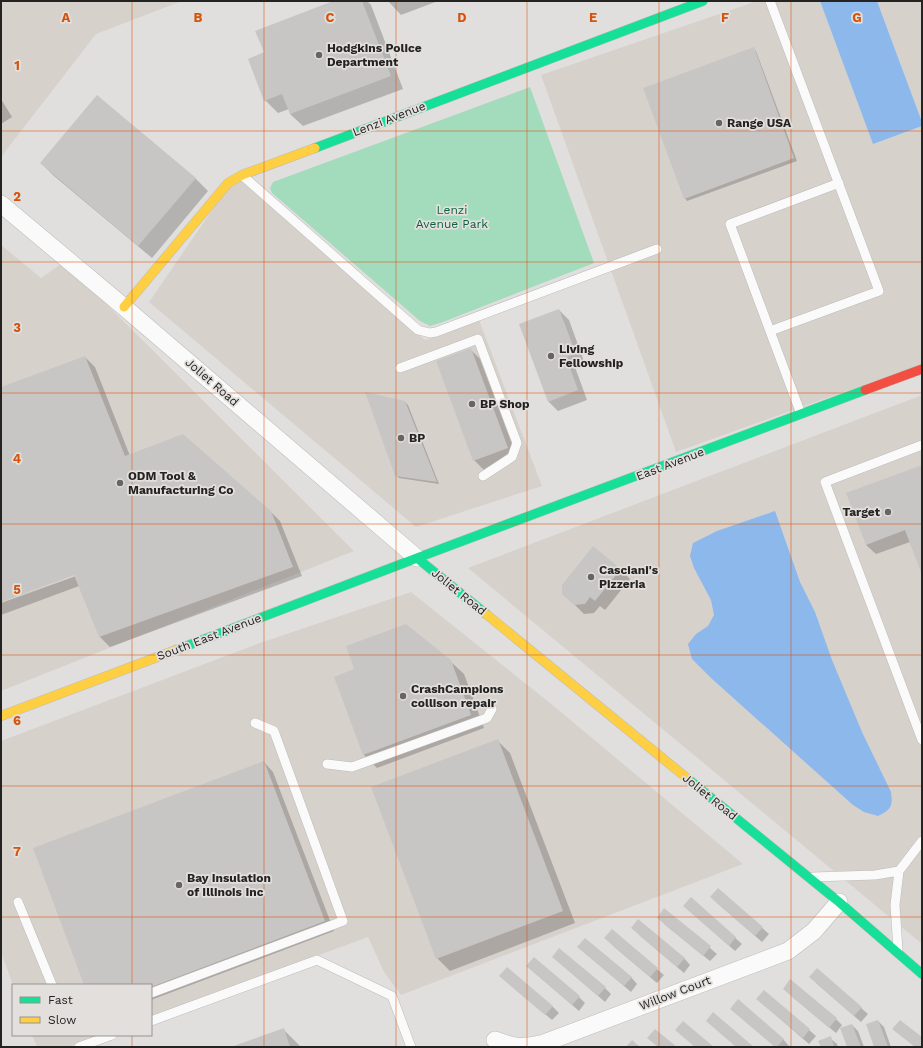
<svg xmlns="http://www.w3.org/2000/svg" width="923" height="1048" font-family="'Work Sans',sans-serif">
<rect width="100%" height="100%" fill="#e1dfdd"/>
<path fill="#d7d1cc" d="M1,1H182L96,34L1,157Z
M757,1H820L873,143L922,126V364L676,452L541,75Z
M877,1H922V122Z
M241,177L386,308L425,340L479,320L542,486L416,527L149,302L230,184Z
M1,245L41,278L64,262L354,551L1,691Z
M922,395V944L468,568Z
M411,592L555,707L743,864L401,995L384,972L368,937L151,1017V985H13L1,952V741L257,644Z
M32,1035H101L68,1047H37Z"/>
<path fill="#a3dbbd" d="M530,87L594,263L443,322L430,326L420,321L272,193L270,188L273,182Z"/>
<path fill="#8cb8ec" d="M820,1H877L922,122V126L873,144Z
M775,511L800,582L815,612L832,660L862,732L891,792C893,807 891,809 878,816L864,812L853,805L711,678L692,659L688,644L696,634L708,626L714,615L711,600L694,568L690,556L693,543L717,531Z"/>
<path fill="#0003" d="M336,1H367L371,5L403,89L303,126L290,114L289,109L278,113L265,100V53Z
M388,1H438L401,15Z
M753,49L756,51L797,161L687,201L685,198Z
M1,99L12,117L1,124Z
M41,163L195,178L208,191L152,258L54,176Z
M559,310L569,320L585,364L575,367L587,400L558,411L548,401Z
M470,349L480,359L517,457L484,470L474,460Z
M85,357L95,367L130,456L270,511L280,521L302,576L110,647L100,637L79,586L1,615V603L79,575L78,573L1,601V388Z
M405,402L408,405L439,484L399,478L396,475Z
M922,466V573L910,542L876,554L866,545Z
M620,569L630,579L605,610L600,606L594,613L584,614L573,603Z
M450,661L464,674L484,728L377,768L364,755L335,678L356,670Z
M497,740L510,753L575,923L450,971L437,958Z
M264,762L273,772L334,931L151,1000V985H85Z
M718,889L769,934L762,942L717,903Z
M691,898L742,944L735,951L691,912Z
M664,909L717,954L710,961L664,924Z
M612,931L664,975L657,983L612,945Z
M638,934L684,958L690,965L684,973Z
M585,953L631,977L637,984L631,992Z
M553,957L605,988L611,994L605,1002Z
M527,966L579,997L585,1003L579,1011Z
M817,969L868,1014L861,1022L816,983Z
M507,982L552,1006L559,1013L552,1020Z
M764,991L816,1036L809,1044L764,1005Z
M790,995L836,1019L842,1025L836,1033Z
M878,1021L884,1027L891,1047H875Z
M852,1025L858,1031L864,1047H848Z
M283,1029L301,1047H233Z
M830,1038L837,1044L838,1047H822Z
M783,1039L789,1046L788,1047H775Z"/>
<path fill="#c8c6c5" d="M333,1H362L391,76L290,114L282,94L264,101L248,59L264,52L255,31Z
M754,47L794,158L684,199L643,88Z
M97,95L196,178L138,246L40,163Z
M559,309L576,354L566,357L578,390L548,402L519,324Z
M471,348L508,448L473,461L436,361Z
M85,356L125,456L183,434L271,511L293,567L99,637L74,575L1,602V387Z
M365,392L405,401L437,482L395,476Z
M922,465V575L905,530L866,545L846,493Z
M593,546L621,569L595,601L590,597L585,604L574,605L562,594V585Z
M406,624L451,660L471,715L363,755L334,677L354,669L346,646Z
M498,739L563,911L436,959L371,787Z
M264,761L325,921L151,987V985H84L33,848Z
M718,888L763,927L755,936L710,897Z
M691,897L736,937L729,946L683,906Z
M664,908L711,946L703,956L657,918Z
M638,919L685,958L677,967L631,928Z
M612,929L658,968L650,977L604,938Z
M585,938L632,977L624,986L577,947Z
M559,948L606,987L598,996L552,957Z
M534,957L580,996L572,1005L526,966Z
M507,967L553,1006L545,1015L499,976Z
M817,968L862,1007L854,1016L809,977Z
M790,979L837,1018L829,1028L783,989Z
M764,990L810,1029L803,1038L756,999Z
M738,999L784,1039L777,1047H775L730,1009Z
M713,1012L754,1047H736L706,1021Z
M878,1020L888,1047H874L866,1024Z
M900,1020L922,1037V1047H915L892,1029Z
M683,1021L714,1047H695L675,1030Z
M852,1024L861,1047H847L840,1028Z
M284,1028L290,1047H231Z
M655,1029L677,1047H658L647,1038Z
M831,1036L834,1047H821L818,1041Z
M632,1040L640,1047H626Z"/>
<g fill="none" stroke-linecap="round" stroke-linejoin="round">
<g stroke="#bdbcba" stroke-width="10">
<path id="lane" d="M243,176L418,330L430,333L436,332L657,249
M770,331L879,291L770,1
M400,368L478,339L517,443L512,457L483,476
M801,414L730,224L839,183
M922,445L825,482L922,740
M327,764L352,767L487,718L492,709
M813,877L875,875L899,871
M18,902L52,985
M898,950L895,905L899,871L922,841
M151,993L343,921L274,731L255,723
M151,1021L317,960L392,996L411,1047
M79,1047L112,1035"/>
</g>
<g stroke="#bdbcba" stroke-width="18">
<path id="street" d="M1,204L124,307L417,558
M495,1040C516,1048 522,1048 544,1043L788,951L814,931L839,902"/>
</g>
<g stroke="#bdbcba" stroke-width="10">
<path id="fast" d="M315,148L703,1
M417,558L865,390
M176,650L417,558L486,614
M688,779L839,902L922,974"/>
</g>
<g stroke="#bdbcba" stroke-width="10">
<path id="slow" d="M124,307L228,183L242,175L315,148
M486,614L688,779
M1,716L176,650"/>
</g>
<g stroke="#bdbcba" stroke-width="10">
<path id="jam" d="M865,390L922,369"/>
</g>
<use href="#lane" stroke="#fafafa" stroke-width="9"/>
<use href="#street" stroke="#fafafa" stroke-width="17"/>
<use href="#fast" stroke="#16e098" stroke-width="9"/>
<use href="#slow" stroke="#ffcf43" stroke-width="9"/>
<use href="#jam" stroke="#f24e42" stroke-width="9"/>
</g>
<path fill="none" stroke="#d4540e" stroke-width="1" stroke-opacity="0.55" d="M132,1V985M264,1V1047M396,1V1047M527,1V1047M659,1V1047M791,1V1047M1,131H922M1,262H922M1,393H922M1,524H922M1,655H922M1,786H922M1,917H922M132,1035V1047"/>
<g fill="#666563" stroke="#e2dfdc" stroke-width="1.5">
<circle cx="319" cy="55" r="4"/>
<circle cx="719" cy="123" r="4"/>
<circle cx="551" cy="356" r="4"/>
<circle cx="472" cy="404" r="4"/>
<circle cx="401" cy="438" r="4"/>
<circle cx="120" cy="483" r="4"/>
<circle cx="888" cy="512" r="4"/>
<circle cx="591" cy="577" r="4"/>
<circle cx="403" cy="696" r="4"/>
<circle cx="179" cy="885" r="4"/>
</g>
<g text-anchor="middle" stroke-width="3.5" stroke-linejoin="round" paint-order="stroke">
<g font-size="12" font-weight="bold" fill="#242322" stroke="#e2dfdc" text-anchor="start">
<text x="327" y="52">Hodgkins Police<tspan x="327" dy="14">Department</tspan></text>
<text x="727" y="127">Range USA</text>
<text x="559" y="353">Living<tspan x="559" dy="14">Fellowship</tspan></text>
<text x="480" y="408">BP Shop</text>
<text x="409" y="442">BP</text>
<text x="128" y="480">ODM Tool &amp;<tspan x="128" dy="14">Manufacturing Co</tspan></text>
<text x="880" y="516" text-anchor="end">Target</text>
<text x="599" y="574">Casciani's<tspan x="599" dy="14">Pizzeria</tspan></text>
<text x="411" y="693">CrashCampions<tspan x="411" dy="14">collison repair</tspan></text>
<text x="187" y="882">Bay Insulation<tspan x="187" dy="14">of Illinois Inc</tspan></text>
</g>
<g font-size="12" fill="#242322" stroke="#e2dfdc">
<text transform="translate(389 119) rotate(-21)" y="4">Lenzi Avenue</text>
<text transform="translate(212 382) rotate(41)" y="4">Joliet Road</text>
<text transform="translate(670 464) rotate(-21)" y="4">East Avenue</text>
<text transform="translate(459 592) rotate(39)" y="4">Joliet Road</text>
<text transform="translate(209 637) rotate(-21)" y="4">South East Avenue</text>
<text transform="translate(710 797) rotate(39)" y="4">Joliet Road</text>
<text transform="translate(675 993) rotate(-21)" y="4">Willow Court</text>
</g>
<g font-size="12" fill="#0d633f" stroke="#e2dfdc">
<text x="452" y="214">Lenzi<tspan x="452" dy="14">Avenue Park</tspan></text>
</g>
</g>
<g font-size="13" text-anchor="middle" font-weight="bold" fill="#d4540e" stroke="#e2dfdc" stroke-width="3.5" stroke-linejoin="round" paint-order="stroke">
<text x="66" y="22">A</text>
<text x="198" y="22">B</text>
<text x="330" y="22">C</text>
<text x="462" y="22">D</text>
<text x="593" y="22">E</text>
<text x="725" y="22">F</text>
<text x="857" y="22">G</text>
<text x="17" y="70">1</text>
<text x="17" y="201">2</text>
<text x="17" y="332">3</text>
<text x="17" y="463">4</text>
<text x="17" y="594">5</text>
<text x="17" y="725">6</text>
<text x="17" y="856">7</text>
</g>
<rect width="923" height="1048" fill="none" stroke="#242322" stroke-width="4"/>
<rect x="12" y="984" width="140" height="52" fill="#e2dfdc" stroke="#969492"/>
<rect x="20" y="997" width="20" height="6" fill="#16e098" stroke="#969492"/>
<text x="48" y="1004" font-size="12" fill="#242322">Fast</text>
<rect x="20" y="1017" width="20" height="6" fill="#ffcf43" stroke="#969492"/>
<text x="48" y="1024" font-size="12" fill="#242322">Slow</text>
</svg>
